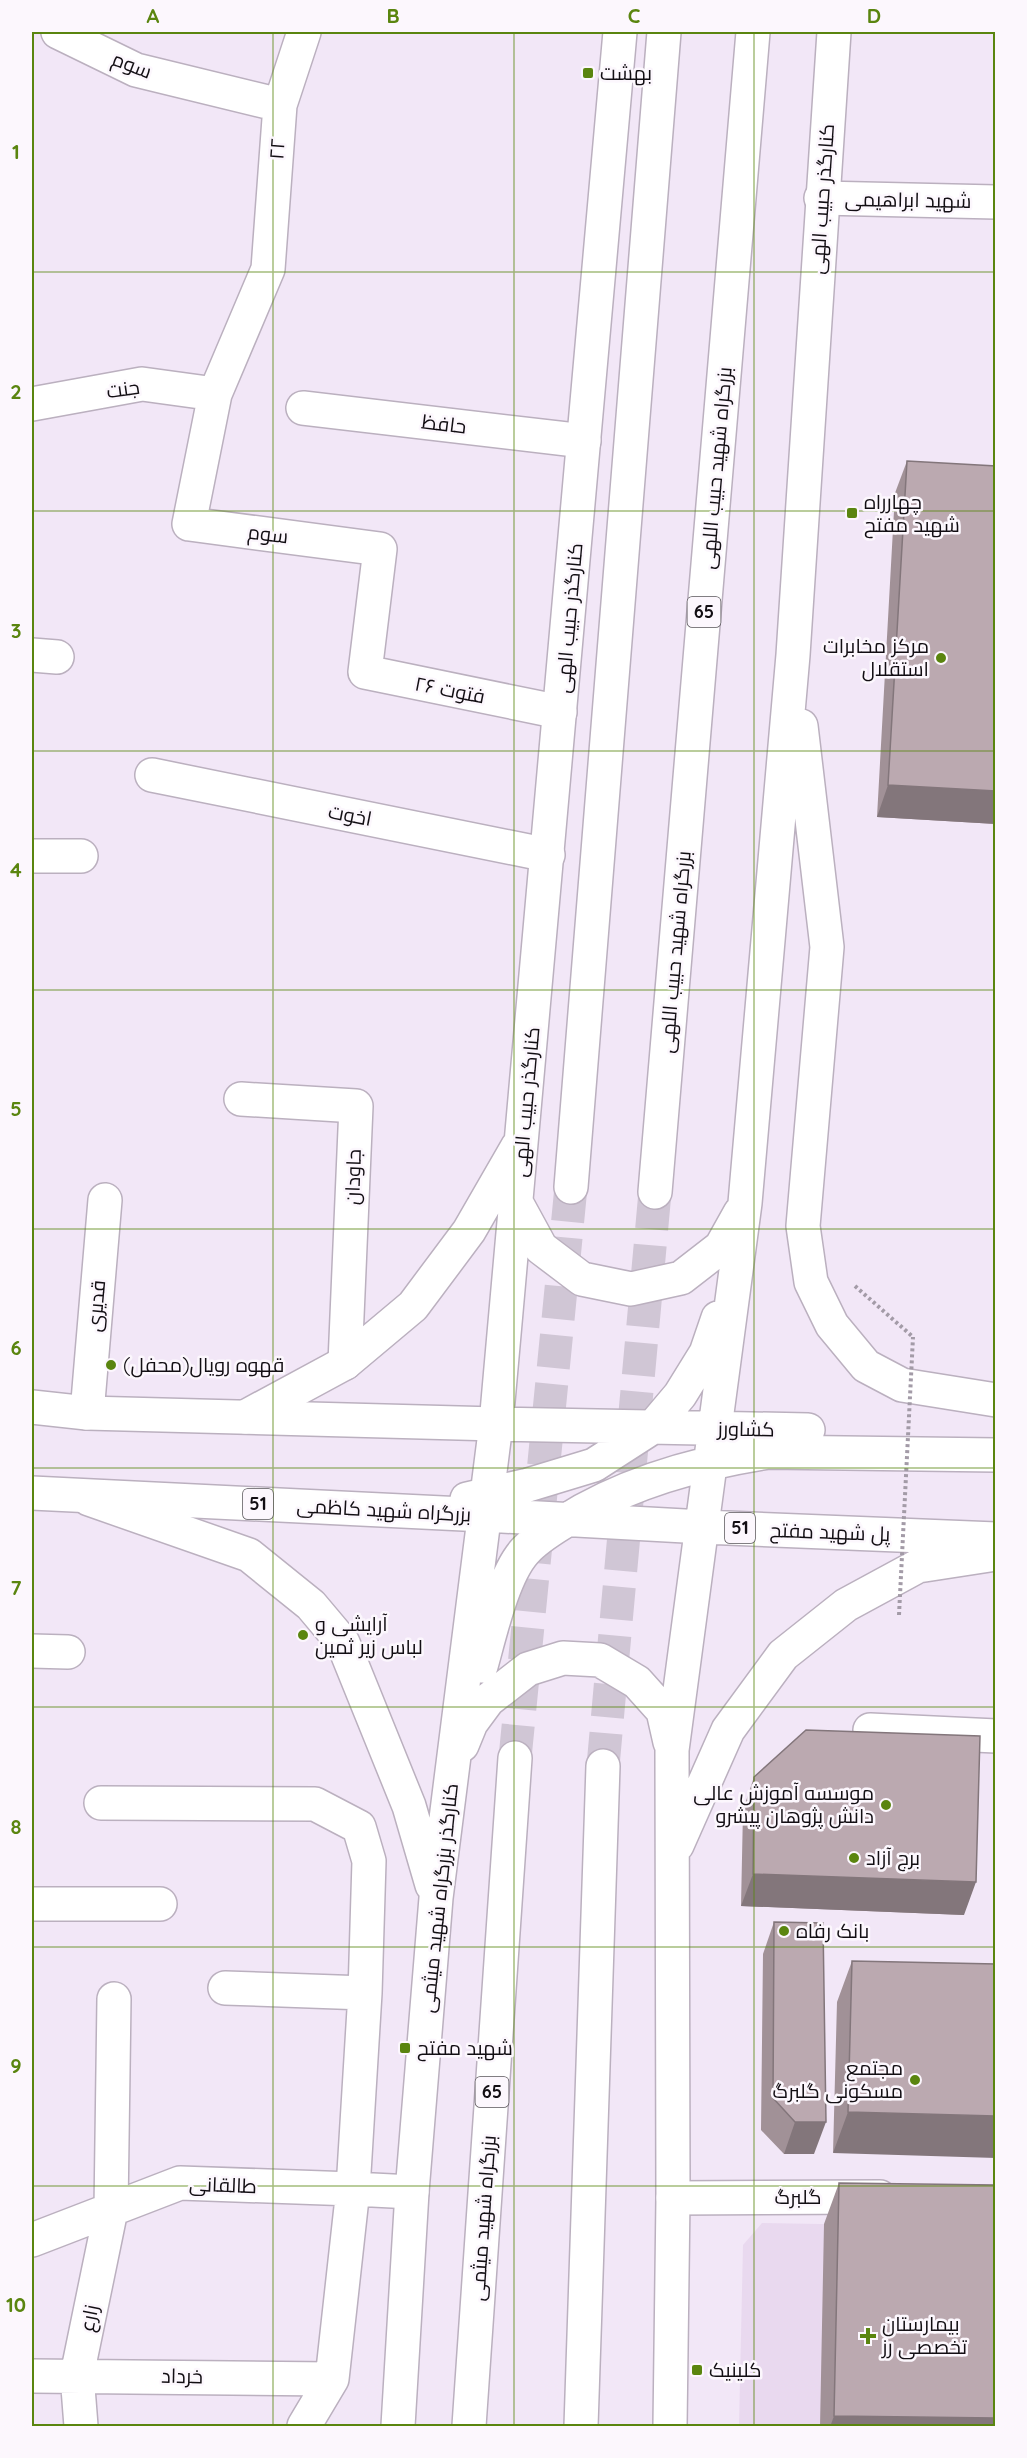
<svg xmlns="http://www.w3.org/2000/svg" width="1027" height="2458" font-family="Quicksand,Cairo,sans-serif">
<rect width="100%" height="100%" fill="#f2e7f7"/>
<path fill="#e9d9ef" d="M762,2223L995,2227V2426H739L743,2245Z"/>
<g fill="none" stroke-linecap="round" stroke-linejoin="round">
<path stroke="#d0c6d5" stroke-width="33" stroke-dasharray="33 16" stroke-linecap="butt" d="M515,1758L571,1187
M603,1766L655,1192"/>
<g stroke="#bbb0bf" stroke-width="36">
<path id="minor" d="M58,32L136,70L280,105
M304,32L280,105L268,269L215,394L189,524L380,549L365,672L560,712
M821,198L996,202
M32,404L142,384L215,394
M303,408L584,441
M32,655L57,657
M152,775L548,855
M32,856H81
M241,1099L356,1106L345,1363
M87,1413L105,1200
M32,1651L68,1652
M870,1730L996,1736
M32,1904H160
M225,1988L365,1993
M673,2198L880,2197
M32,2240L180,2183L353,2189L365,1993L369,1861L359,1827L315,1804L101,1803
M32,2376L332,2379
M81,2426L77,2375L111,2210L114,1999
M304,2426L332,2379L353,2189L412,2192"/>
</g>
<g stroke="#bbb0bf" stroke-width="36">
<path id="primary" d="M801,726L827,947L803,1226L811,1282L832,1325L866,1366L902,1385L996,1400
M517,1204L541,1248L582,1279L631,1289L681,1278L721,1247L740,1213
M245,1417L345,1363L413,1306L469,1231L518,1146
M496,1424L808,1430
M89,1499L249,1555L311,1605L343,1643L409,1806L432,1885
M467,1499L528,1485L594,1465L653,1427L680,1395L706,1353L718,1318
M484,1515L703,1527L996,1539
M481,1666C490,1634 503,1575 525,1551C535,1540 549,1531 562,1523C623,1484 697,1463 769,1452L996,1455
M462,1745L471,1723L488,1700L528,1669L563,1658L600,1660L637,1682L663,1711L670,1742
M677,1845L728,1730L783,1655L846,1605L918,1566L996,1554
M398,2426L412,2192L436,1898L496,1424L620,32
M670,2426L673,2198L672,1750L745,1203L793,655L834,32"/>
</g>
<g stroke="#bbb0bf" stroke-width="36">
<path id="trunk" d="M571,1187L664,32
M655,1192L753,32
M32,1407L87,1413L496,1424
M32,1493L484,1515
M469,2426L515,1758
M581,2426L603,1766"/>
</g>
<path stroke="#a39ba7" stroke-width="4" stroke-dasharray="3 3" stroke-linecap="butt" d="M855,1286L913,1337"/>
<use href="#minor" stroke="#fff" stroke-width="33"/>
<use href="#primary" stroke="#fff" stroke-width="33"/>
<use href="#trunk" stroke="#fff" stroke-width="33"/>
<path stroke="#a39ba7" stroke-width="4" stroke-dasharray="3 3" stroke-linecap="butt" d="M899,1615L913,1337"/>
</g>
<path fill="#a19197" d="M907,461L996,824L877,817L895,493Z
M754,1777L964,1915L741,1906L743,1810Z
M774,1922L814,2154H784L761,2130L763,1954Z
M852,1961L996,1964L833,2153L837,2002Z
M839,2183L996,2427H820L824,2224Z"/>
<path fill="#83767b" d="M888,785L996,791V824L877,817Z
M753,1874L976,1882L964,1915L741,1906Z
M848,2112L996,2116V2158L833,2153Z
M795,2122H826L814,2154H784Z
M834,2416L996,2418V2427H830Z"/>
<path fill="#bba9b0" stroke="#83767b" stroke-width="1.5" d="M907,461L996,466V791L888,785Z
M806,1730L980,1736L976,1882L753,1874L754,1777Z
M774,1922L823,1923L826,2122H795L773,2098Z
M852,1961L996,1964V2116L848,2112Z
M839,2183L996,2185V2418L834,2416Z"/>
<path fill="none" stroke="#5a850f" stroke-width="1.5" stroke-opacity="0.55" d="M273,32V2426M514,32V2426M754,32V2426M32,272H996M32,511H996M32,751H996M32,990H996M32,1229H996M32,1468H996M32,1707H996M32,1947H996M32,2186H996"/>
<g fill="#5a850f" stroke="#fcf7fd" stroke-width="2">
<rect x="582" y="67" width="12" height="12" rx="3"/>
<rect x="846" y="507" width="12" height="12" rx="3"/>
<circle cx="941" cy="658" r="6"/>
<circle cx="111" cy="1365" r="6"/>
<circle cx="303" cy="1635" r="6"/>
<circle cx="886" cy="1805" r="6"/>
<circle cx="854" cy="1858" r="6"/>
<circle cx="784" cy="1931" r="6"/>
<rect x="399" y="2042" width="12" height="12" rx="3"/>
<circle cx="915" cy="2080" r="6"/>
<path d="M865 2327h6v6h6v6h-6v6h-6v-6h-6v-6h6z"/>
<rect x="691" y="2364" width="12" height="12" rx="3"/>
</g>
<g text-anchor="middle" stroke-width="5" stroke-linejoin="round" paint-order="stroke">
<g fill="#fcf7fd" stroke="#585459" stroke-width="1.5">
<rect x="687.5" y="597" width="33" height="30" rx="4.5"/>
<rect x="243" y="1489" width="30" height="30" rx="4.5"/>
<rect x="725" y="1513" width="30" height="30" rx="4.5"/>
<rect x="475.5" y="2077" width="33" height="30" rx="4.5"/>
</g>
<g font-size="18" font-weight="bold" fill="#120e13">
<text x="704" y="618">65</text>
<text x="258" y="1510">51</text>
<text x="740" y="1534">51</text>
<text x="492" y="2098">65</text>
</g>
<g font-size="20" fill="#120e13" stroke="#fcf7fd">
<text transform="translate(132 65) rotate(21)" y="7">سوم</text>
<text transform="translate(277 149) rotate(-86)" y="7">۲۲</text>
<text transform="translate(822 199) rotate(-86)" y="7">کنارگذر حبیب الهی</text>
<text transform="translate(908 200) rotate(1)" y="7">شهید ابراهیمی</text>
<text transform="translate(123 389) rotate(-8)" y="7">جنت</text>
<text transform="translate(444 424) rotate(7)" y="7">حافظ</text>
<text transform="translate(716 468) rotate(-85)" y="7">بزرگراه شهید حبیب اللهی</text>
<text transform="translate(268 534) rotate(7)" y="7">سوم</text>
<text transform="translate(569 618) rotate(-85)" y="7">کنارگذر حبیب الهی</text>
<text transform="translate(450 690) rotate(11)" y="7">فتوت ۲۶</text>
<text transform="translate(350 815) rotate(11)" y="7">اخوت</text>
<text transform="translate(675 952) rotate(-85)" y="7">بزرگراه شهید حبیب اللهی</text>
<text transform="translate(526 1102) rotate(-85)" y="7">کنارگذر حبیب الهی</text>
<text transform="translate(353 1177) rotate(-88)" y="7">جاودان</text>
<text transform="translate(96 1306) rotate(-85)" y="7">قدیری</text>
<text transform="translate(746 1429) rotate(1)" y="7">کشاورز</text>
<text transform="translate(384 1510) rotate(3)" y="7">بزرگراه شهید کاظمی</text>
<text transform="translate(830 1532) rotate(2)" y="7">پل شهید مفتح</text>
<text transform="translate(439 1898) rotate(-84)" y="7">کنارگذر بزرگراه شهید میثمی</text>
<text transform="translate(223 2185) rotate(2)" y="7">طالقانی</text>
<text x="798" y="2204">گلبرگ</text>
<text transform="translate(483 2218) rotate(-86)" y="7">بزرگراه شهید میثمی</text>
<text transform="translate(89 2318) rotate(-78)" y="7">زارع</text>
<text transform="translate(182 2376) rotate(1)" y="7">خرداد</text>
</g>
<g font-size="20" fill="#120e13" stroke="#fcf7fd" text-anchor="start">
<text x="600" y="80">بهشت</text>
<text x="864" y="509">چهارراه<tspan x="864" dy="23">شهید مفتح</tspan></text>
<text x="929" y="653" text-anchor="end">مرکز مخابرات<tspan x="929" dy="23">استقلال</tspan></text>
<text x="123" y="1372">قهوه رویال(محفل)</text>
<text x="315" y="1631">آرایشی و<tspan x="315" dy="23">لباس زیر ثمین</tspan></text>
<text x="874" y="1800" text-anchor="end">موسسه آموزش عالی<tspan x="874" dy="23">دانش پژوهان پیشرو</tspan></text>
<text x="866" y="1865">برج آزاد</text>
<text x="796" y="1938">بانک رفاه</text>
<text x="417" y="2055">شهید مفتح</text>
<text x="903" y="2075" text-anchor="end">مجتمع<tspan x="903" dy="23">مسکونی گلبرگ</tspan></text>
<text x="882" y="2331">بیمارستان<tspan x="882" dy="23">تخصصی رز</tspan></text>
<text x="709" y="2377">کلینیک</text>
</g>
</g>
<rect width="1027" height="2458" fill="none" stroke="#fcf7fd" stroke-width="66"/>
<rect x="33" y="33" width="961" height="2392" fill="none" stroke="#5a850f" stroke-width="2"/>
<g font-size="20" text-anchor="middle" font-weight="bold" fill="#5a850f">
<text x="153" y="23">A</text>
<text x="393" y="23">B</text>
<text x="634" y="23">C</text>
<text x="874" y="23">D</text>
<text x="16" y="159">1</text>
<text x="16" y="399">2</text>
<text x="16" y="638">3</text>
<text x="16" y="877">4</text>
<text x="16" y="1116">5</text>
<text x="16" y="1355">6</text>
<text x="16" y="1595">7</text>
<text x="16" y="1834">8</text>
<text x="16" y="2073">9</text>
<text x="16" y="2312">10</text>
</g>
</svg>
